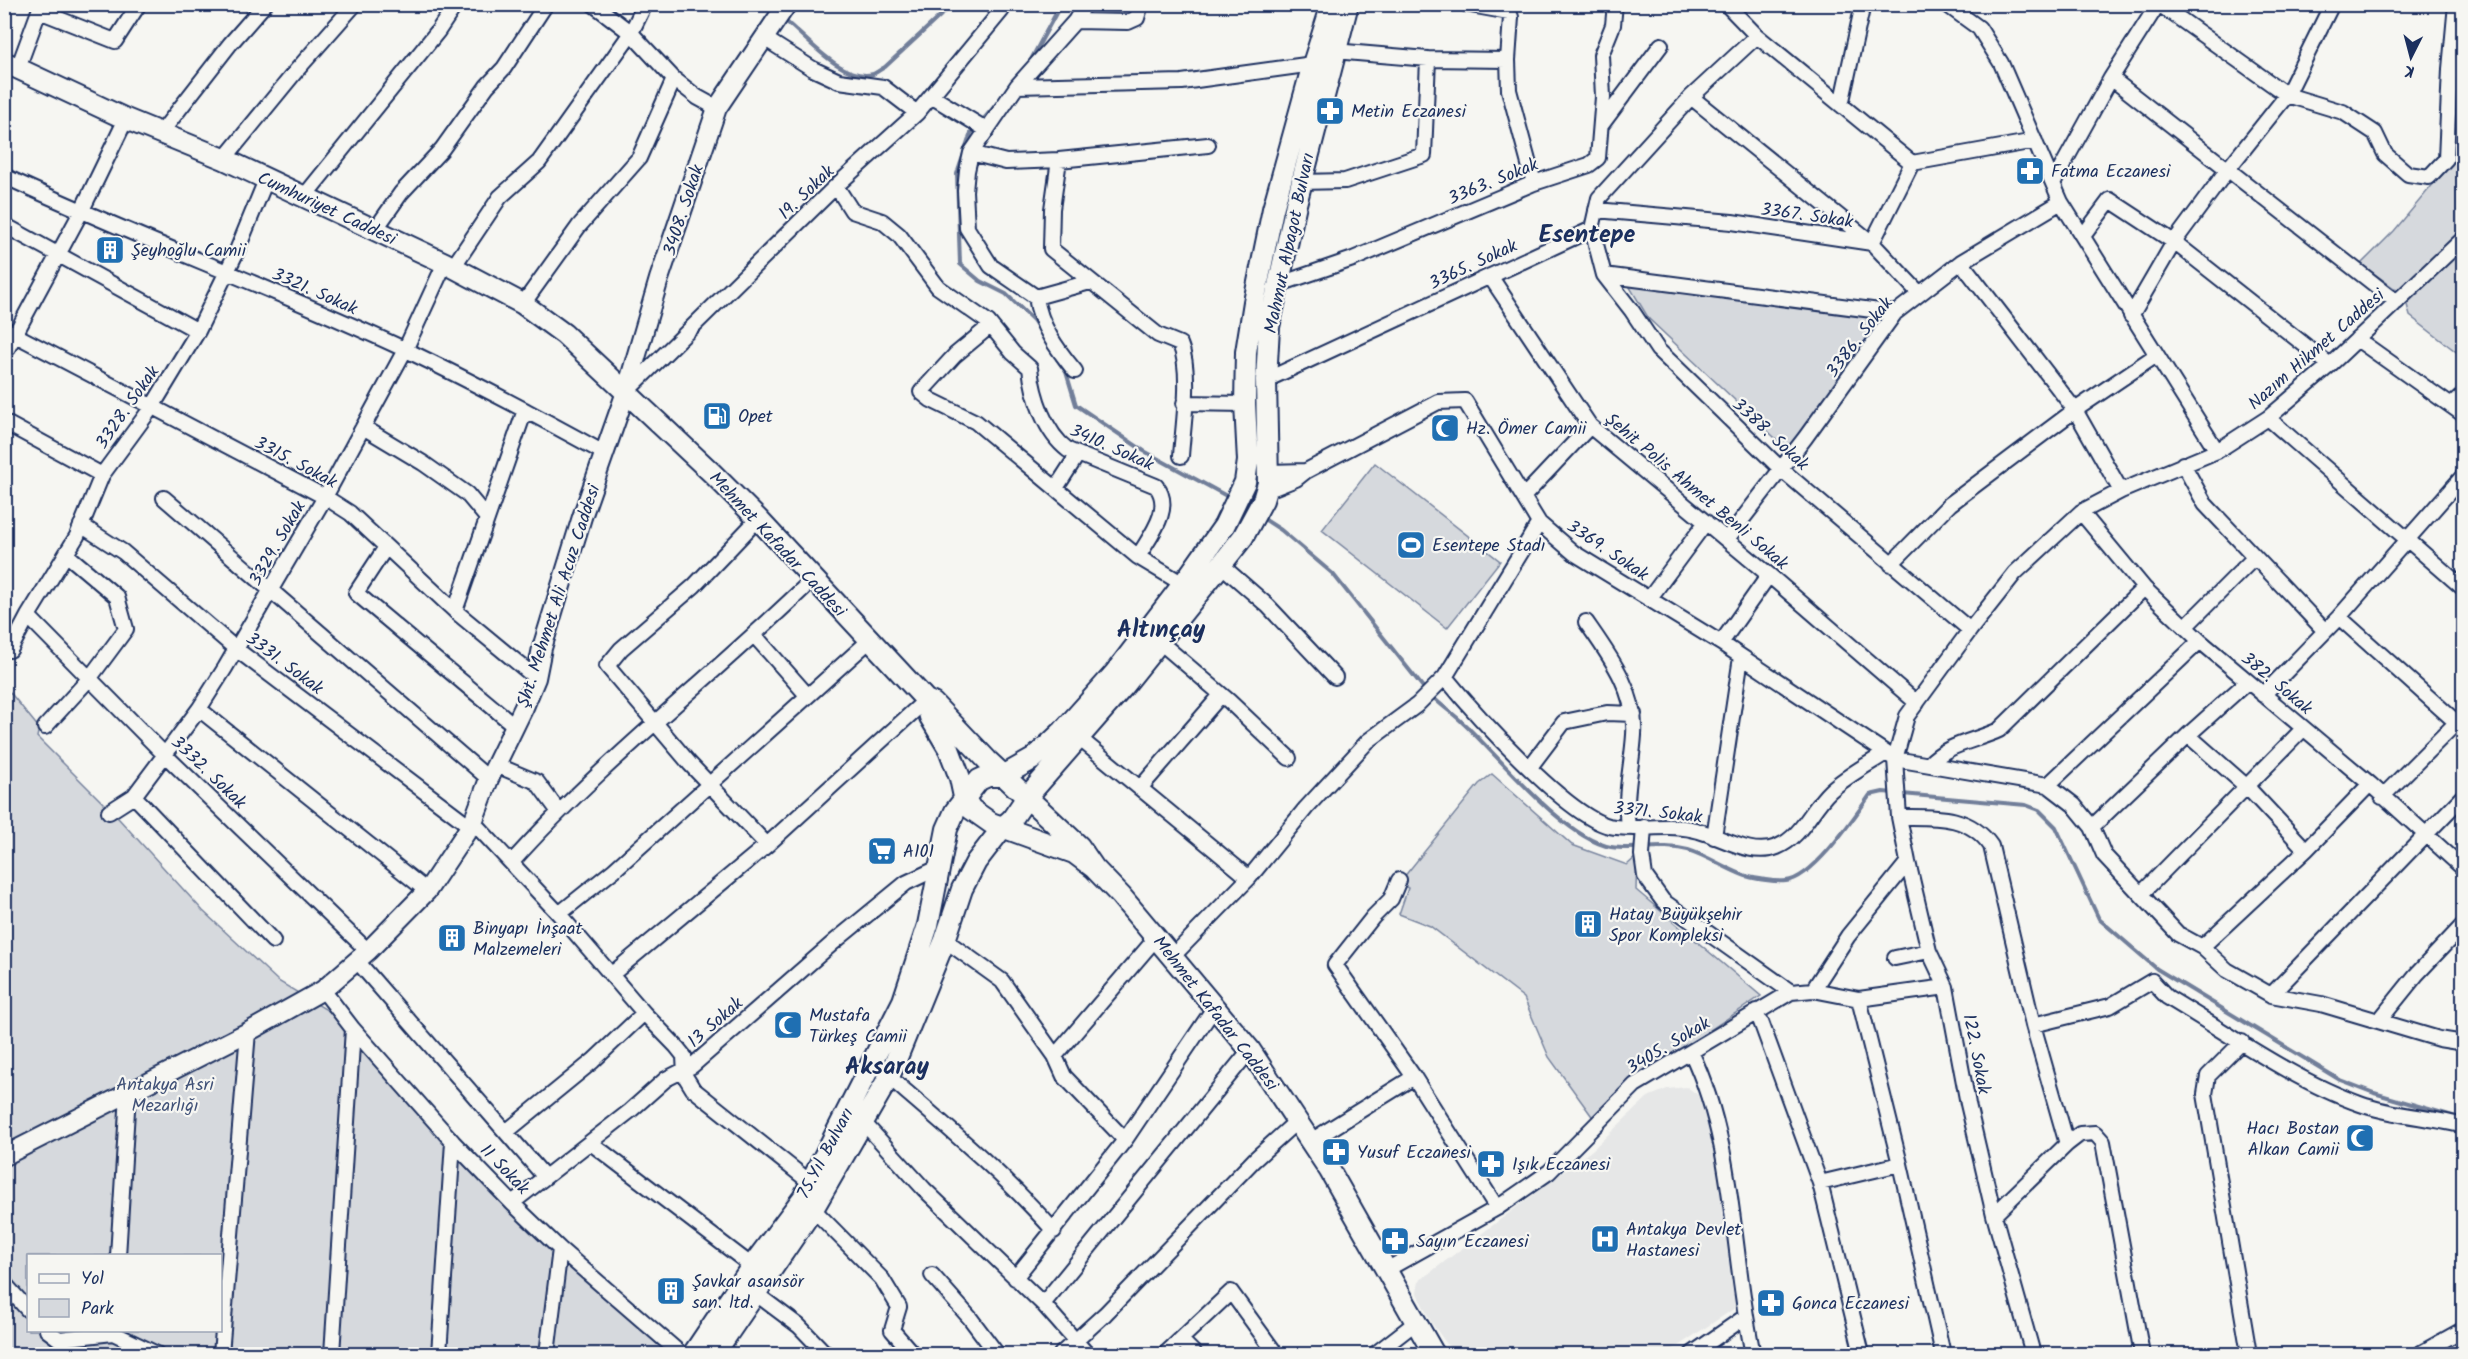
<svg xmlns="http://www.w3.org/2000/svg" width="2468" height="1359" font-family="Kalam,sans-serif">
<rect width="100%" height="100%" fill="#f6f6f2"/>
<filter id="ink" filterUnits="userSpaceOnUse"><feTurbulence type="fractalNoise" baseFrequency=".0167" numOctaves="2"/><feDisplacementMap in="SourceGraphic" scale="12" xChannelSelector="R" yChannelSelector="G"/><feConvolveMatrix kernelMatrix="1 2 1 2 8 2 1 2 1" color-interpolation-filters="sRGB"/></filter>
<g filter="url(#ink)">
<path fill="#e6e7e7" d="M1687,1087L1698,1095L1731,1196L1741,1304L1666,1354H1454L1431,1322L1417,1293L1419,1281L1591,1151L1648,1097L1667,1089Z"/>
<path fill="#d6d9dd" stroke="#78849e" stroke-width="1.5" fill-rule="evenodd" d="M2457,83H2463V357L2410,316L2403,290L2394,288L2361,264L2394,231L2450,164Z
M1628,284L1886,317L1790,452L1649,319Z
M1375,463L1500,561L1447,628L1322,530Z
M4,685L39,728L37,737L119,819L203,911L278,981L337,1016L380,1061L673,1354H5ZM28,1256H220V1330H28Z
M1492,774L1572,845L1627,865L1637,856L1636,890L1761,996L1631,1083L1594,1119L1549,1057L1524,998L1430,926L1399,914L1408,888L1399,883L1479,784Z"/>
<g fill="none" stroke-linecap="round" stroke-linejoin="round">
<path stroke="#717e99" stroke-width="4" d="M765,4L775,13
M783,19C805,36 842,82 873,74C876,73 881,69 885,67L953,4
M1027,67L1061,4
M981,122L999,101
M976,128L971,133L957,174L960,264L980,281L1006,294L1033,320L1041,332
M1057,359L1066,372L1076,405L1144,451L1232,499
M1261,517L1281,530L1333,574L1426,691
M1432,696C1441,706 1453,713 1463,723C1498,755 1564,839 1611,847C1636,851 1662,843 1688,850C1708,856 1726,869 1746,876C1756,879 1775,882 1786,881C1813,879 1855,816 1870,795L1883,792L1894,793
M1902,794L2026,805L2039,810L2056,827L2099,919L2157,969L2340,1080L2374,1093L2456,1117"/>
<g stroke="#1b2f5e" stroke-width="18">
<path id="minor" d="M593,4L631,33L674,79L697,97L717,108
M1465,4L1509,12L1511,17L1508,60L1509,90L1534,183
M1726,4L1757,36L1912,163
M1946,4L1979,28L2001,63L2061,202L2217,451
M2159,4L2287,95L2343,112L2375,133L2385,154L2408,174L2429,177L2446,159L2450,69
M2456,4L2450,69L2464,71
M1075,21L1128,22L1137,18L1141,4
M1757,36L1691,97L1599,198L1592,229L1604,275L1632,311L1658,350L1678,369L1781,469L1970,630
M764,38L813,69L839,81L883,87L917,113
M1334,51L1428,59L1508,60
M18,68L39,11L115,41L139,4
M2111,78L2397,302
M1017,86L1182,82L1313,64
M931,96L987,130
M1691,97L1872,243L1919,293
M1841,105L1863,4
M1602,124L1661,45
M160,134L230,44L265,4
M971,153L1006,162L1059,160L1208,145
M224,159L296,71L355,4
M1059,160L1052,209L1051,249L1158,335L1180,344C1192,372 1183,425 1181,456
M4,176C136,238 274,288 406,350C473,382 539,417 604,453
M1301,182L1345,181L1424,155L1428,59
M2053,183L2111,78L2158,4
M836,186L852,211L882,221L899,235L938,287L988,322L1013,353L1030,368C1033,396 1045,433 1068,450L1156,486C1174,508 1150,536 1138,557L1183,584
M303,198L438,31L456,4
M1596,210L1732,222L1872,243L1912,163L2035,141
M4,225L198,331
M375,230L401,193L442,149L487,86L504,68L546,4
M2083,236L2110,200L2174,242L2330,365
M1961,262L2075,410L2121,491
M453,267L500,197L539,162L631,33L645,4
M1604,275L1895,313
M1490,276L1590,426L1769,575L1917,703
M1277,285L1353,259L1534,183L1589,165L1598,158L1603,97L1601,55L1613,25L1615,4
M1036,297L1090,282
M523,304L579,226L639,158L674,79
M2131,316L2174,242L2228,169L2287,95L2332,4
M990,326L955,355L921,392L931,400L976,422L1138,557
M4,329L325,497L350,513L455,611L536,678
M2357,339L2464,415
M4,355L81,212L126,119
M1075,371C1057,349 1040,326 1036,297L991,266L967,228L965,191L967,171L971,153L1017,86L1075,21L1085,4
M1266,380L1592,229
M627,391L836,186L917,113L1002,10
M1184,403L1245,404
M2451,406L2464,394
M2268,418L2464,589
M4,422L102,475
M363,427L423,463L467,494L487,518
M2183,464L2205,504L2325,631
M1268,472L1306,471
M1056,488L1078,454
M1266,491L1296,479L1306,471L1438,402L1465,401L1539,523L1574,553L1721,643L1895,759L2048,785L2074,805L2092,827L2104,855L2178,934L2202,947L2227,970L2271,995L2321,1004L2439,1039L2464,1043
M1524,496L1590,426
M164,498L489,779
M2081,512L2144,588L2200,641L2370,784L2464,869
M758,519L694,586L621,649L607,666L690,764L767,845
M81,525L123,552L236,649L470,826
M1727,539L1805,438L1895,313L1961,262L2061,202
M386,547L356,593L515,726
M1891,564L1950,504L2075,410L2155,356
M1221,565L1268,606L1335,677
M1649,599L1706,522
M455,611L525,410
M28,616L164,754L368,951
M2339,617L2456,722
M1586,622C1609,655 1637,692 1634,735C1632,766 1624,795 1628,827
M2185,627L2255,557
M755,636L807,695
M1160,642L1229,701L1289,758
M1721,643L1769,575
M10,650L28,616L77,536L102,475L152,407L198,331L236,253L266,180
M1445,677C1474,713 1567,816 1609,826C1638,832 1670,822 1699,831C1724,838 1751,857 1777,847C1802,837 1811,809 1830,791C1846,776 1867,765 1886,753
M2263,695L2339,617L2464,475
M199,709L427,891
M45,727L89,679L126,629L117,597L66,554
M2188,735L2247,787L2306,850
M1079,738L1249,878
M1929,764C1947,744 1975,741 1999,730L2144,588
M496,765L537,782L559,812
M1530,767L1564,722L1607,713L1634,714
M2048,785L2200,641
M1141,787L1221,695
M134,796L273,941
M2382,797L2464,715
M109,812L134,796L199,709L225,668L325,497L405,350L445,263
M1899,817C1935,817 1969,814 1991,846L2033,1025L2067,1144
M473,822L559,914L644,1013L676,1046L684,1056L685,1076L693,1089L811,1183
M1644,827L1642,855L1645,876L1663,901L1791,992
M2092,827L2188,735L2247,682
M1714,837L1741,657
M512,862C604,759 715,675 813,579
M1399,880L1391,899L1373,917L1335,965L1414,1077L1497,1208
M2141,894L2303,729
M559,914L614,870L869,641
M945,940L1002,981L1055,1056L1064,1076L1125,1140
M2202,947L2306,850L2370,784
M1172,957L1249,878L1306,808L1368,741L1417,705L1445,677L1539,523
M1895,958L1929,951
M357,961L544,1176
M612,974L767,845L926,700
M323,990L353,1029L453,1142L512,1203L560,1249L681,1354
M1813,990L1848,936L1908,862
M2271,995L2464,795
M1859,999L1900,1164L1943,1354
M1757,1011L1820,1183L1862,1354
M2379,1021L2416,975L2464,924
M2033,1025L2110,1006L2152,981L2167,997C2226,1032 2296,1082 2360,1104C2393,1116 2430,1117 2464,1126
M2242,1042L2208,1076L2205,1094L2249,1354
M1691,1052C1736,1146 1731,1254 1753,1354
M1055,1056L1156,938
M889,1077C946,1126 1005,1175 1054,1231
M863,1122L924,1189L1043,1304L1087,1354
M506,1132L593,1061L644,1013
M1311,1141L1414,1077
M591,1143L752,1266
M1820,1183L1900,1164
M512,1203L630,1111L666,1079L692,1066L834,942L906,883L940,867
M813,1209L882,1279L899,1307L892,1330L913,1354
M1994,1215L2067,1144L2080,1134L2095,1133L2103,1142L2142,1354
M118,1256L128,1094
M1386,1270L1497,1208L1549,1172L1635,1085L1791,992L1813,990L1859,999L1946,987
M932,1275L970,1318L997,1354
M1015,1278L1125,1140L1214,1008
M4,1283L28,1310
M755,1293L799,1326L826,1354
M1043,1304L1250,1050
M47,1330L59,1339L113,1333L157,1354
M1181,1340L1195,1354
M221,1354L248,1032
M332,1354L353,1029
M439,1354L453,1142
M547,1354L560,1249
M1061,1354L1105,1314L1254,1160L1298,1120
M1165,1354L1231,1292L1276,1354
M1375,1354L1415,1323
M1692,1354L1745,1317
M2033,1354L1994,1215L1968,1104L1946,987L1929,951L1908,862L1899,817L1895,759L1907,716L1970,630L2015,573L2081,512L2121,491L2217,451L2268,418L2330,365L2464,238
M2419,1354L2464,1329"/>
</g>
<g stroke="#1b2f5e" stroke-width="22">
<path id="tertiary" d="M4,1156L248,1032L323,990L368,951L427,891L473,822L489,779L524,707L536,678L542,648L582,517L626,392L659,279L717,108L787,4"/>
</g>
<g stroke="#1b2f5e" stroke-width="24">
<path id="secondary" d="M4,62L126,119L224,159L445,263L523,304L564,334L712,473L758,519L926,700L933,703L987,760L1079,846L1094,868
M926,700L930,717L949,749L960,778L964,797L971,809L991,823L1074,853L1094,868L1121,896L1250,1050L1330,1171L1434,1354
M693,1354L752,1266L803,1198L903,1001L928,925L947,829L955,811L979,780L988,776H1003L1033,759L1063,731L1114,674L1183,584L1224,526L1245,482L1248,461L1245,404L1246,352L1254,302L1273,209L1313,64L1332,4
M714,1354L813,1209L889,1077L945,940L962,889L976,862L1003,827L1012,819L1027,797L1124,686L1221,565L1243,537L1263,500L1268,483L1266,380L1269,327L1296,204L1348,4"/>
</g>
<use href="#minor" stroke="#f6f6f2" stroke-width="14"/>
<use href="#tertiary" stroke="#f6f6f2" stroke-width="18"/>
<use href="#secondary" stroke="#f6f6f2" stroke-width="20"/>
</g>
</g>
<defs>
<g id="pharmacy-square" transform="scale(1.5)"><rect x="-9" y="-9" width="18" height="18" rx="4" fill="#1f6fb2" stroke="#f6f6f2"/><path d="M-2-6h4v4h4v4h-4v4h-4v-4h-4v-4h4Z" fill="#fff"/></g>
<g id="building-square" transform="scale(1.5)"><rect x="-9" y="-9" width="18" height="18" rx="4" fill="#1f6fb2" stroke="#f6f6f2"/><path d="M-4-6H4V6H1V3H-1V6H-4ZM-2.5-4.3h1.7v1.8h-1.7ZM.8-4.3h1.7v1.8H.8ZM-2.5-1h1.7V.8h-1.7ZM.8-1h1.7V.8H.8Z" fill="#fff"/></g>
<g id="fuel-square" transform="scale(1.5)"><rect x="-9" y="-9" width="18" height="18" rx="4" fill="#1f6fb2" stroke="#f6f6f2"/><path d="M-5.5-6h7V0h2V4h1.3V-2.5L3-4.5l.8-.8L6-3V5H2.5V1h-1V6h-7ZM-4.2-4.7v3.2H.2V-4.7Z" fill="#fff"/></g>
<g id="mosque-square" transform="scale(1.5)"><rect x="-9" y="-9" width="18" height="18" rx="4" fill="#1f6fb2" stroke="#f6f6f2"/><path d="M3.5-4.9A6 6 0 1 0 3.5 4.9A5 5 0 1 1 3.5-4.9Z" fill="#fff"/></g>
<g id="stadium-square" transform="scale(1.5)"><rect x="-9" y="-9" width="18" height="18" rx="4" fill="#1f6fb2" stroke="#f6f6f2"/><path d="M0-5a6.5 5 0 1 0 0 10a6.5 5 0 1 0 0-10ZM-3.5-1.8h7v3.6h-7Z" fill="#fff"/></g>
<g id="supermarket-square" transform="scale(1.5)"><rect x="-9" y="-9" width="18" height="18" rx="4" fill="#1f6fb2" stroke="#f6f6f2"/><path d="M-6-5.5h2.5l.6 2H6L4.5 2H-2.5L-4.4-4H-6ZM-1.5 3.2a1.3 1.3 0 1 0 .1 0ZM3 3.2a1.3 1.3 0 1 0 .1 0Z" fill="#fff"/></g>
<g id="hospital-square" transform="scale(1.5)"><rect x="-9" y="-9" width="18" height="18" rx="4" fill="#1f6fb2" stroke="#f6f6f2"/><path d="M-5-5h3v3.5h4V-5h3V5h-3V1.5h-4V5h-3Z" fill="#fff"/></g>
</defs>
<g fill-rule="evenodd">
<use href="#pharmacy-square" x="1330" y="111"/>
<use href="#pharmacy-square" x="2030" y="171"/>
<use href="#building-square" x="110" y="250"/>
<use href="#fuel-square" x="717" y="416"/>
<use href="#mosque-square" x="1445" y="428"/>
<use href="#stadium-square" x="1411" y="545"/>
<use href="#supermarket-square" x="882" y="851"/>
<use href="#building-square" x="1588" y="924"/>
<use href="#building-square" x="452" y="938"/>
<use href="#mosque-square" x="788" y="1025"/>
<use href="#mosque-square" x="2360" y="1138"/>
<use href="#pharmacy-square" x="1336" y="1152"/>
<use href="#pharmacy-square" x="1491" y="1164"/>
<use href="#hospital-square" x="1605" y="1239"/>
<use href="#pharmacy-square" x="1395" y="1241"/>
<use href="#building-square" x="671" y="1291"/>
<use href="#pharmacy-square" x="1771" y="1303"/>
</g>
<g text-anchor="middle" stroke-width="4.5" stroke-linejoin="round" paint-order="stroke">
<g font-size="18" fill="#1b2f5e" stroke="#f6f6f2" text-anchor="start">
<text x="1351" y="117">Metin Eczanesi</text>
<text x="2051" y="177">Fatma Eczanesi</text>
<text x="131" y="256">Şeyhoğlu Camii</text>
<text x="738" y="422">Opet</text>
<text x="1466" y="434">Hz. Ömer Camii</text>
<text x="1432" y="551">Esentepe Stadı</text>
<text x="903" y="857">A101</text>
<text x="1609" y="920">Hatay Büyükşehir<tspan x="1609" dy="21">Spor Kompleksi</tspan></text>
<text x="473" y="934">Binyapı İnşaat<tspan x="473" dy="21">Malzemeleri</tspan></text>
<text x="809" y="1021">Mustafa<tspan x="809" dy="21">Türkeş Camii</tspan></text>
<text x="2339" y="1134" text-anchor="end">Hacı Bostan<tspan x="2339" dy="21">Alkan Camii</tspan></text>
<text x="1357" y="1158">Yusuf Eczanesi</text>
<text x="1512" y="1170">Işık Eczanesi</text>
<text x="1626" y="1235">Antakya Devlet<tspan x="1626" dy="21">Hastanesi</tspan></text>
<text x="1416" y="1247">Sayın Eczanesi</text>
<text x="692" y="1287">Şavkar asansör<tspan x="692" dy="21">san. ltd.</tspan></text>
<text x="1792" y="1309">Gonca Eczanesi</text>
</g>
<g font-size="18" fill="#1b2f5e" stroke="#f6f6f2">
<text transform="translate(1493 181) rotate(-22)" y="6">3363. Sokak</text>
<text transform="translate(806 192) rotate(-44)" y="6">19. Sokak</text>
<text transform="translate(327 208) rotate(25)" y="6">Cumhuriyet Caddesi</text>
<text transform="translate(683 210) rotate(-72)" y="6">3408. Sokak</text>
<text transform="translate(1807 215) rotate(8)" y="6">3367. Sokak</text>
<text transform="translate(1289 243) rotate(-78)" y="6">Mahmut Alpagot Bulvarı</text>
<text transform="translate(1473 264) rotate(-25)" y="6">3365. Sokak</text>
<text transform="translate(315 291) rotate(24)" y="6">3321. Sokak</text>
<text transform="translate(1859 337) rotate(-52)" y="6">3386. Sokak</text>
<text transform="translate(2316 349) rotate(-41)" y="6">Nazım Hikmet Caddesi</text>
<text transform="translate(127 407) rotate(-55)" y="6">3328. Sokak</text>
<text transform="translate(1771 434) rotate(43)" y="6">3388. Sokak</text>
<text transform="translate(1112 447) rotate(24)" y="6">3410. Sokak</text>
<text transform="translate(296 462) rotate(28)" y="6">3315. Sokak</text>
<text transform="translate(1697 491) rotate(40)" y="6">Şehit Polis Ahmet Benli Sokak</text>
<text transform="translate(277 543) rotate(-60)" y="6">3329. Sokak</text>
<text transform="translate(778 544) rotate(47)" y="6">Mehmet Kafadar Caddesi</text>
<text transform="translate(1608 550) rotate(34)" y="6">3369. Sokak</text>
<text transform="translate(558 596) rotate(-72)" y="6">Şht. Mehmet Ali Acuz Caddesi</text>
<text transform="translate(285 663) rotate(37)" y="6">3331. Sokak</text>
<text transform="translate(2277 683) rotate(40)" y="6">382. Sokak</text>
<text transform="translate(209 772) rotate(44)" y="6">3332. Sokak</text>
<text transform="translate(1658 812) rotate(6)" y="6">3371. Sokak</text>
<text transform="translate(1216 1013) rotate(52)" y="6">Mehmet Kafadar Caddesi</text>
<text transform="translate(715 1022) rotate(-41)" y="6">13 Sokak</text>
<text transform="translate(1668 1045) rotate(-31)" y="6">3405. Sokak</text>
<text transform="translate(1977 1054) rotate(79)" y="6">122. Sokak</text>
<text transform="translate(825 1153) rotate(-62)" y="6">75.Yıl Bulvarı</text>
<text transform="translate(505 1169) rotate(46)" y="6">11 Sokak</text>
</g>
<g font-size="18" fill="#405177" stroke="#f6f6f2">
<text x="165" y="1090">Antakya Asri<tspan x="165" dy="21">Mezarlığı</tspan></text>
</g>
<g font-size="24" font-weight="bold" fill="#1b2f5e" stroke="#f6f6f2">
<text x="1587" y="242">Esentepe</text>
<text x="1161" y="637">Altınçay</text>
<text x="887" y="1074">Aksaray</text>
</g>
</g>
<rect width="2468" height="1359" fill="none" stroke="#f6f6f2" stroke-width="24"/>
<rect x="12" y="12" width="2444" height="1335" fill="none" stroke="#1b2f5e" stroke-width="2" filter="url(#ink)"/>
<rect x="27" y="1254" width="195" height="78" fill="#f6f6f2" stroke="#9ea6b7" stroke-width="1.5"/>
<rect x="39" y="1274" width="30" height="9" fill="#f6f6f2" stroke="#9ea6b7" stroke-width="1.5"/>
<text x="81" y="1284" font-size="18" fill="#1b2f5e">Yol</text>
<rect x="39" y="1299" width="30" height="18" fill="#d6d9dd" stroke="#9ea6b7" stroke-width="1.5"/>
<text x="81" y="1314" font-size="18" fill="#1b2f5e">Park</text>
<g transform="translate(2411 57) rotate(186)" stroke="#f6f6f2" stroke-width="4.5" paint-order="stroke">
<path d="M0-4.5L10 22L0 15L-10 22Z" fill="#1b2f5e"/>
<text y="-9" font-size="16" font-weight="bold" text-anchor="middle" fill="#1b2f5e">K</text>
</g>
</svg>
